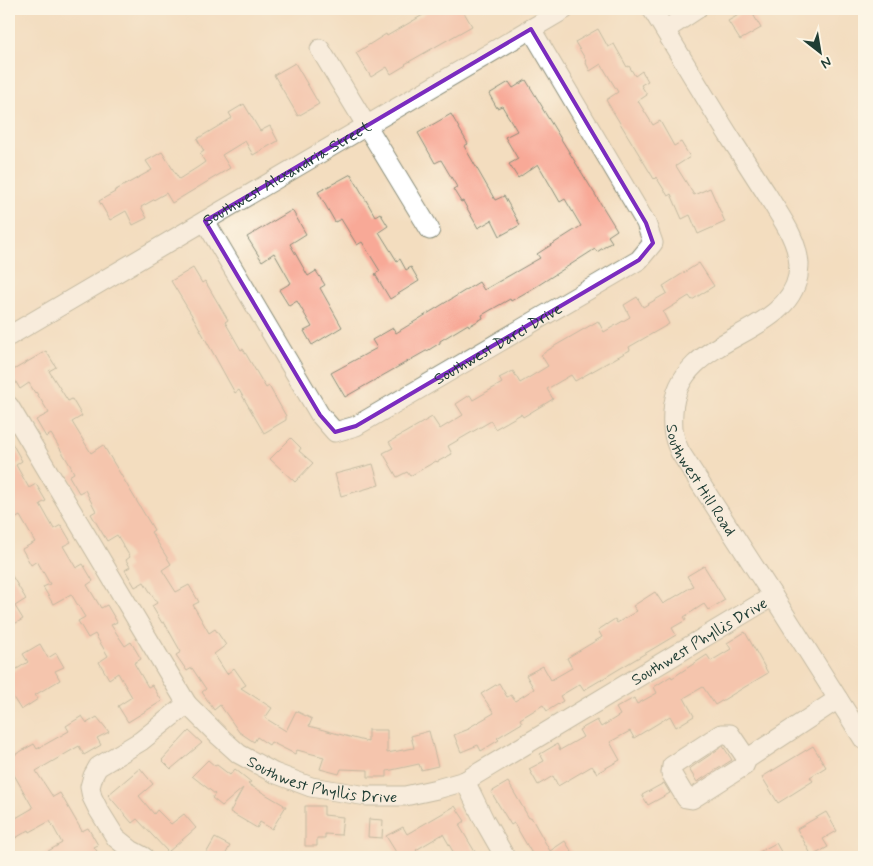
<svg xmlns="http://www.w3.org/2000/svg" width="873" height="866" font-family="Mynerve,sans-serif">
<rect width="100%" height="100%" fill="#fcf5e5"/>
<filter id="ink" filterUnits="userSpaceOnUse"><feTurbulence type="fractalNoise" baseFrequency=".02" numOctaves="2"/><feDisplacementMap in="SourceGraphic" scale="10" xChannelSelector="R" yChannelSelector="G"/><feConvolveMatrix kernelMatrix="1 2 1 2 8 2 1 2 1" color-interpolation-filters="sRGB"/></filter>
<filter id="wash" filterUnits="userSpaceOnUse"><feTurbulence type="fractalNoise" baseFrequency=".0096" numOctaves="4" result="noise"/><feDisplacementMap in="SourceGraphic" scale="20" xChannelSelector="R" yChannelSelector="G"/><feGaussianBlur stdDeviation="1.12" result="paint"/><feColorMatrix in="noise" values="0 0 0 0 0 0 0 0 0 0 0 0 0 0 0 0 0 1.4 0 .05"/><feComposite in="paint" operator="in"/></filter>
<g filter="url(#wash)">
<rect width="100%" height="100%" fill="#f3ddbf"/>
<g id="blocks">
<path fill="#f8a997" d="M433,9H462L472,26L405,64L406,65L391,74L387,67L371,77L356,53L386,34L387,36Z
M749,9H750L761,28L740,40L728,21Z
M598,29L608,47L614,44L627,67L629,66L635,76L642,71L648,81L641,85L647,95L638,101L653,125L660,121L674,146L681,142L690,157L676,166L694,195L710,188L725,222L698,234L690,215L682,219L671,194L668,196L656,177L654,179L606,100L618,92L601,64L590,71L585,61L586,60L575,42Z
M295,63L319,104L298,116L274,75Z
M526,80L543,108H542L617,230L608,236L612,242L597,252L595,249L537,286L511,301L510,299L482,315L483,318L469,326L468,324L440,341V343L427,351H426L345,397L331,373L377,348L372,340L393,328L396,333L479,282L484,290L540,258L537,254L581,226L565,199L560,202L538,164L518,178L509,164L518,159L505,137L517,131L502,106L497,108L489,94L509,82L513,88Z
M244,104L260,131L270,126L278,141L253,155L245,141L222,155L230,168L172,203L166,193L141,207L147,218L133,225L126,211L110,220L99,201L115,192L114,191L152,170L146,161L162,152L179,179L198,167L205,162L200,154L204,151L197,139L232,118L229,113Z
M451,114L468,144L464,146L495,200L504,196L520,225L500,236L492,220L478,228L463,201L461,202L453,189L457,187L441,160L435,163L418,133Z
M351,174L375,216L380,213L388,226L379,232L397,261L400,259L406,270L411,267L419,281L390,299L375,274L380,271L362,242L357,245L341,219L335,222L318,192Z
M292,210L306,234L290,244L308,276L316,271L325,285L320,288L342,327L312,345L304,331L312,327L297,301L289,306L279,290L291,283L274,253L262,261L247,237Z
M699,263L714,286L692,300L689,296L663,312L669,324L629,347L630,350L575,381L571,375L547,389L553,399L523,417L521,414L495,429L491,421L448,446L452,454L437,462L436,461L410,476L407,472L397,477L383,453L393,448L389,442L432,417L440,429L463,415L456,404L470,395L473,400L502,383L499,378L513,371L520,383L548,366L541,355L553,347L598,321L604,332L630,317L624,305L637,297L643,307L667,293L663,286Z
M193,268L202,283L205,281L228,320L225,322L241,350L243,349L266,388L269,386L286,416V420L264,433L239,390L235,393L196,322L171,281Z
M46,351L56,367L49,371L68,401L72,399L82,416L72,422L91,453L103,445L154,530L151,532L171,564L162,570L176,592L189,585L199,602L193,605L209,633L215,629L226,645L214,654L227,674L234,668L246,685L241,688L272,708L265,718L286,731L296,711L312,719L309,726L368,742V730H387V753L414,748L411,736L429,731L438,766L421,770L419,764L387,771V777H368V770L341,769L339,774L320,769L324,757L297,750L295,754L271,742L269,745L257,737L254,742L239,732L220,705L214,710L202,692L206,689L192,668L187,671L176,655L181,652L164,622L162,623L152,606L157,603L144,582L135,587L125,570L130,567L126,560L130,557L117,535L107,541L91,514L96,511L85,490L79,493L69,476L74,473L70,465L51,434L46,437L36,420L49,413L36,392L35,393L29,383L20,389L10,372Z
M9,438L22,461L16,465L29,488L36,484L46,501L40,504L54,529L61,525L71,542L63,546L76,568L83,564L93,581L87,585L101,608L107,605L117,622L111,625L125,646L131,642L141,659L134,663L148,687L152,685L162,701L128,722L118,706L132,697L118,673L109,679L99,662L108,656L95,634L88,638L78,621L85,617L71,594L53,604L43,587L50,584L37,561L31,565L22,549L35,542L20,516L9,522Z
M291,438L301,448L299,451L313,463L295,482L270,459Z
M373,464L379,485L341,496L335,474Z
M704,566L725,600L708,610L704,604L684,617L686,620L672,628L676,635L584,690L580,684L560,696L563,701L547,711L543,705L520,719L522,723L497,738L499,740L481,751L478,745L461,752L454,735L469,729L468,728L494,713L481,694L499,683L507,697L511,695L515,701L534,689L526,675L543,666L551,680L572,668L567,658L602,637L598,630L615,619L617,623L637,611L633,606L655,592L663,604L693,586L687,576Z
M9,571L26,599L15,606L23,619L9,627Z
M745,632L768,673L715,705L703,687L684,698L694,716L676,727L670,716L634,738L630,731L610,742L620,760L597,773L592,766L558,786L553,776L538,785L529,769L544,761L540,754L557,744L560,750L583,737L579,730L597,720L601,727L620,715L616,708L634,698L637,704L657,693L654,687L671,676L672,678L707,655L711,661L731,649L727,643Z
M40,644L48,658L56,653L64,667L55,671L60,680L35,695L38,699L21,710L9,691V674L28,662L23,654Z
M82,716L87,723L97,717L109,732L97,738L101,745L84,755L79,746L36,771L53,797L60,793L82,831L88,828L98,845L94,847L101,857H38L62,843L50,821L30,832L29,830L9,842V822L33,808L9,766V758L34,744L37,749L69,731L66,726Z
M189,731L202,743L171,769L162,760Z
M723,746L732,760L697,782L689,769Z
M813,746L826,767L810,777L813,781L778,803L762,777Z
M208,760L215,766L217,765L230,775L235,769L251,782L248,784L284,805L283,806H286L272,829L260,822L257,828L230,812L243,788L222,806L212,798L215,794L192,776Z
M140,768L153,784L139,796L154,814L157,810L171,824L184,814L196,828L168,852L137,819L132,823L108,795Z
M508,782L529,818L531,817L550,851L565,841L575,857H534L514,823L511,825L491,792Z
M664,783L670,793L648,805L642,795Z
M305,806H324V815L343,817L341,835L325,834V838H317V846H305Z
M455,806L465,821L459,825L478,857H456L443,834L416,850L421,857H399L386,836L403,827L407,834Z
M826,812L837,831L823,839L828,847L812,856L797,829Z
M369,819L383,820L382,838L368,837Z
M215,838L230,846L224,857H204Z
M776,843L784,857H750Z"/>
</g>
</g>
<g filter="url(#ink)">
<use href="#blocks" fill-opacity="0" stroke="#898d7a" stroke-width="1"/>
<g fill="none" stroke-linecap="round" stroke-linejoin="round">
<g stroke="#898d7a" stroke-width="21">
<g id="minor">
<path id="s1" d="M652,9C679,53 705,98 733,142C745,160 756,178 768,196C781,218 797,238 799,264C799,268 798,272 798,276C785,340 677,334 673,412C672,428 673,437 680,452L773,596L864,740"/>
<path d="M665,30L697,9"/>
<path d="M320,49L430,230"/>
<path id="s2" d="M205,221L320,415L335,432L356,426L639,260L653,243L646,223L531,29"/>
<path id="s3" d="M9,336L565,9"/>
<path id="s4" d="M9,406L187,704L219,736L239,754L274,773L311,787L367,796H405L437,789L465,781L773,596"/>
<path d="M747,759L730,734H721L672,766L671,773L686,798L692,799L744,766L747,759L838,699"/>
<path d="M465,781L485,822L505,857"/>
<path d="M144,857L131,850L116,838L98,809L92,797L90,787L93,776L98,767L141,741L187,704"/>
</g>
</g>
<use href="#minor" stroke="#fff" stroke-width="19"/>
</g>
</g>
<path d="M0 0H873V866H0ZM531,29L646,223L653,243L639,260L356,426L335,432L320,415L205,221Z" fill="#f3ddbf" fill-opacity=".55" fill-rule="evenodd"/>
<path fill="none" stroke="#7b2cbf" stroke-width="4" stroke-linejoin="round" d="M531,29L646,223L653,243L639,260L356,426L335,432L320,415L205,221Z"/>
<g text-anchor="middle" stroke-width="4.5" stroke-linejoin="round" paint-order="stroke">
<g font-size="16" fill="#1f3d34" stroke="#fcf5e5">
<text dy="6" stroke="none"><textPath href="#s3" startOffset="322">Southwest Alexandria Street</textPath></text>
<text dy="6" stroke="none"><textPath href="#s2" startOffset="434">Southwest Darci Drive</textPath></text>
<text dy="6" stroke="none"><textPath href="#s1" startOffset="576">Southwest Hill Road</textPath></text>
<text dy="6" stroke="none"><textPath href="#s4" startOffset="928">Southwest Phyllis Drive</textPath></text>
<text dy="6" stroke="none"><textPath href="#s4" startOffset="508">Southwest Phyllis Drive</textPath></text>
</g>
</g>
<rect width="873" height="866" fill="none" stroke="#fcf5e5" stroke-width="30"/>
<g transform="translate(820 52) rotate(149)" stroke="#fcf5e5" stroke-width="4" paint-order="stroke">
<path d="M0-4L9 19L0 12L-9 19Z" fill="#1f3d34"/>
<text y="-8" font-size="14" font-weight="bold" text-anchor="middle" fill="#1f3d34">N</text>
</g>
</svg>
